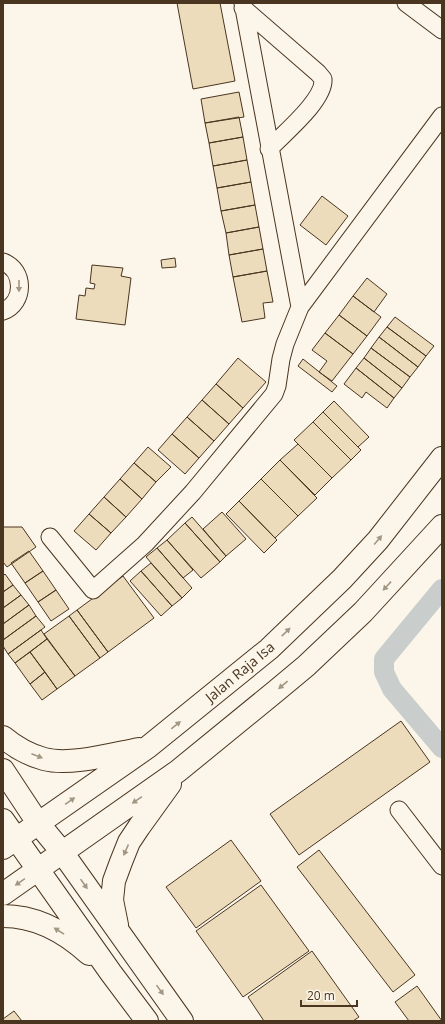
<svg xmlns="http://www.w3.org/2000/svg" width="445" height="1024" font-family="'Open Sans',sans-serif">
<rect width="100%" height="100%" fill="#fbf6e9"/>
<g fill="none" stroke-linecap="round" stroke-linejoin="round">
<path stroke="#c9cecd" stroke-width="20" d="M442,589L384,659V672L392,689L442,748"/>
</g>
<path fill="#ecdcbc" stroke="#4a3520" d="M177,3H220L235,81L193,89Z
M239,92L244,117L205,123L201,99Z
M239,117L243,137L209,143L205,123Z
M243,137L247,160L213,166L209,143Z
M247,160L251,182L217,188L213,166Z
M251,182L255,205L221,211L217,188Z
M322,196L348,216L326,245L300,225Z
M255,205L259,227L226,233L221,211Z
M259,227L263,249L229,255L226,233Z
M263,249L267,271L233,277L229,255Z
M175,258L176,267L162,268L161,260Z
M92,265L123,268L121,276L131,278L125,325L76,319L79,295L85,296L86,288L94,289L95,284L90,283Z
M267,271L273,302L263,303L265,318L242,322L233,277Z
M367,278L387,294L374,312L353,296Z
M353,296L381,317L367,336L339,315Z
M339,315L367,336L353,354L325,333Z
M395,317L434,346L426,356L387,327Z
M387,327L426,356L418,367L379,337Z
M325,333L353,354L332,381L319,372L327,361L312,350Z
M379,337L418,367L410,377L371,348Z
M371,348L410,377L402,388L364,358Z
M238,358L266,382L243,408L216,384Z
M364,358L402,388L394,398L356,368Z
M303,359L337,386L332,392L298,366Z
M356,368L394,398L387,408L366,392L362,398L344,384Z
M216,384L243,408L229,424L202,400Z
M202,400L229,424L214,441L187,417Z
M334,401L369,437L358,447L323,412Z
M323,412L361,450L351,460L313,422Z
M187,417L214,441L199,458L172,434Z
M313,422L351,460L332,478L294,440Z
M172,434L199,458L185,474L158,450Z
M298,444L332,478L315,495L280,460Z
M148,447L171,467L156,482L134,463Z
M280,460L317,498L298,516L261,479Z
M134,463L156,482L142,499L120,479Z
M120,479L142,499L126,517L104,497Z
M261,479L298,516L275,538L239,501Z
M104,497L126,517L111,533L89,514Z
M239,501L277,540L264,553L226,514Z
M222,512L246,539L226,556L203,529Z
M89,514L111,533L96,550L74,531Z
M192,517L226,556L220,562L185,523Z
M185,523L220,562L201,578L167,540Z
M3,527H22L36,547L7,567L3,562Z
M167,540L193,570L183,578L157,548Z
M157,548L192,588L182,598L146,557Z
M29,551L43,571L25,583L11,563Z
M151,563L182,598L172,606L141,571Z
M43,571L56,590L38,602L25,583Z
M141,571L172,606L161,616L130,581Z
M5,574L13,585L3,592V576Z
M123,576L154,618L108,652L77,610Z
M13,585L21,595L3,608V592Z
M56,590L69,609L51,621L38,602Z
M21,595L29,605L3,624V608Z
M29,605L36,616L3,640V624Z
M77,610L108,652L100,658L69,616Z
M36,616L45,627L8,654L3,646V640Z
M69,616L100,658L75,676L44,634Z
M41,630L47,639L15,663L8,654Z
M47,639L75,676L57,689L30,652Z
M30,652L45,672L30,684L15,663Z
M45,672L57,689L42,700L30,684Z
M401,721L430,762L299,855L270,814Z
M231,840L261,881L196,928L166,887Z
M319,850L415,975L393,992L297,867Z
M261,885L309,951L243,997L196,931Z
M312,951L359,1017L353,1021H264L248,997Z
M417,986L442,1021H409L395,1002Z
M14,1011L22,1021H3V1019Z"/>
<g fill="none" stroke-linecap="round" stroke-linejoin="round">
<g stroke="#4a3520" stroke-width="19">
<path id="minor" d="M243,3L300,307
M406,3L442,30
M243,8L318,73L323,79C325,100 283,134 269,149
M3,262C25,270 25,303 3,311
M50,537L93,590L145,544L193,492L274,394L277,386L281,359L285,344L300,307L442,116
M399,810L442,866"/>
</g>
<g stroke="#4a3520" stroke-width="24">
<path id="secondary" d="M3,737C15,747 29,755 44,759C70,766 112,754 139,749
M3,770L38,823L62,852L182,1021
M3,820L111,973L147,1021
M3,848L148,747L269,649L342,579L378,540L442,458
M3,894L178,771L276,691L306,666L363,612L442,526
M3,916C37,916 65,932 89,954
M117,925L112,900L114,881L121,862L129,842L139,827L170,784"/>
</g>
<use href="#minor" stroke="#fbf6e9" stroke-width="17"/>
<use href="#secondary" stroke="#fbf6e9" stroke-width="22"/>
</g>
<defs><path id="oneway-solid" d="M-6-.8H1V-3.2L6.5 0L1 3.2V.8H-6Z"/></defs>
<g fill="#a29684">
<use href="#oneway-solid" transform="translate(19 286) rotate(90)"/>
<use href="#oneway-solid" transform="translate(378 540) rotate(-50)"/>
<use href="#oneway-solid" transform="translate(387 586) rotate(133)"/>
<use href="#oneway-solid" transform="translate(286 632) rotate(-44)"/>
<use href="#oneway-solid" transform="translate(283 685) rotate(140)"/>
<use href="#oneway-solid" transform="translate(176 725) rotate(-39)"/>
<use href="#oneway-solid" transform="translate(37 756) rotate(21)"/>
<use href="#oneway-solid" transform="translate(137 800) rotate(145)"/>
<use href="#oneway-solid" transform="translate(70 801) rotate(-35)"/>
<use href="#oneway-solid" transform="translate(126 850) rotate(114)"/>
<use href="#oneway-solid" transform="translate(20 882) rotate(145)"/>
<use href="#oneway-solid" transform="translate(84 884) rotate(55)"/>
<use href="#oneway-solid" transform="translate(59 931) rotate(-148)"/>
<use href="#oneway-solid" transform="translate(160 990) rotate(54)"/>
</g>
<g text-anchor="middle" stroke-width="3" stroke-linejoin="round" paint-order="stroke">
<g font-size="14" fill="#4a3520" stroke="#fbf6e9">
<text transform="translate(240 672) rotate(-40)" y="5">Jalan Raja Isa</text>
</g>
</g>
<rect width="445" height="1024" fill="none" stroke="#4a3520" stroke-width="8"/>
<path d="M301 1000v6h56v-6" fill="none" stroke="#4a3520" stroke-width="2"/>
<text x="307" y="1000" font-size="12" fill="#4a3520" stroke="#fbf6e9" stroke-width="3" paint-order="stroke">20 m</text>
</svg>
